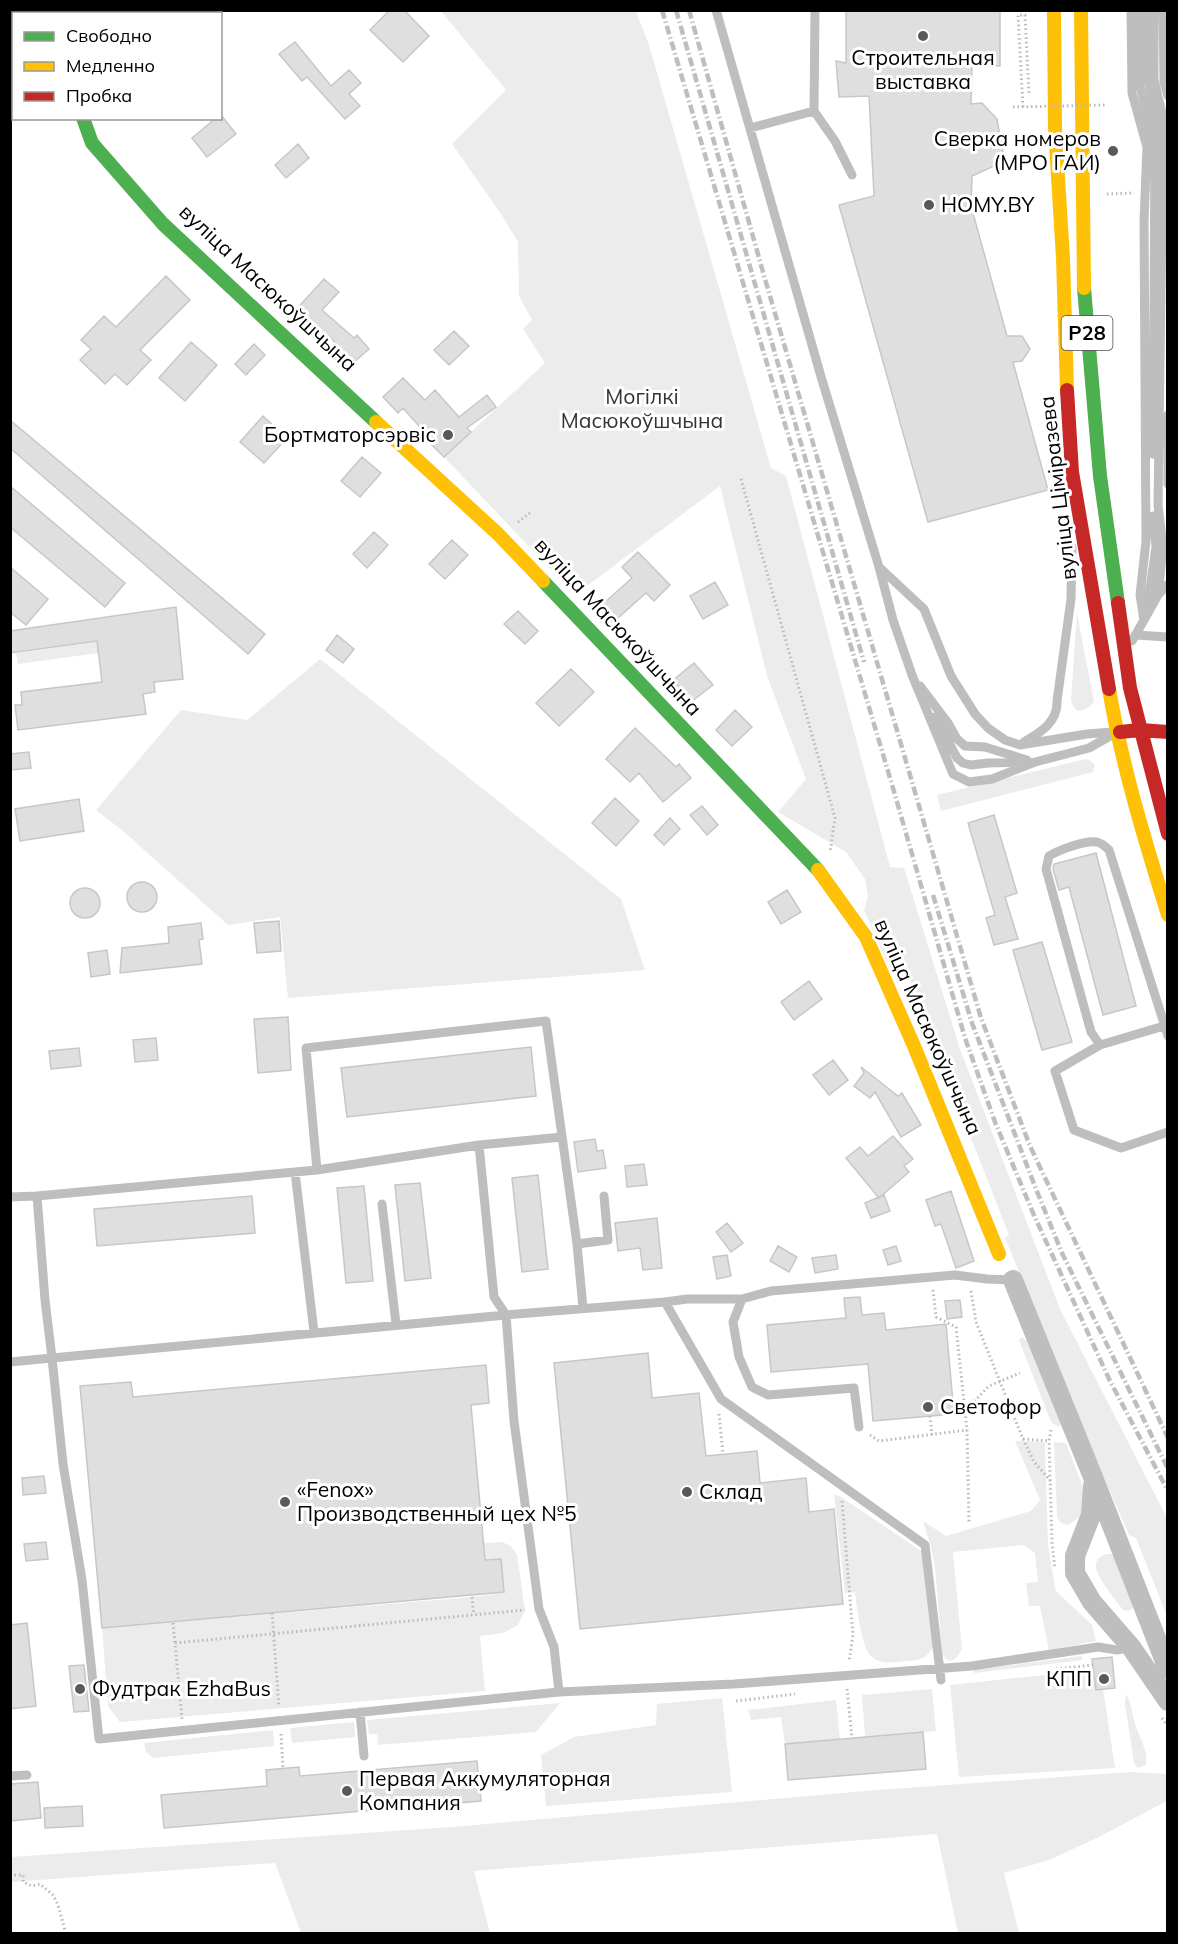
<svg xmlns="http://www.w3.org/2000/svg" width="1178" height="1944" font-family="Mulish,sans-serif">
<rect width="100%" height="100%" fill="#fff"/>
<path fill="#ececec" d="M441,11H636L649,45L771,468L786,476L890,867L904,868L960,1049L1060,1309L1167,1518V1616L1136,1538L1129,1535L1111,1494L1005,1238L1009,1235L900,956L887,962L864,910L868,896L865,879L846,852L778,812L806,779L767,676L720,486L575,595L444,457L545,363L523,329L532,320L519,296L518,242L503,217L452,144L506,90Z
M1077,613L1094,702C1085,712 1075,716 1071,700Z
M126,638L128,649L18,664L16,653Z
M320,659L621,899L645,970L288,998L280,917L228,925L123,831L96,810L181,710L247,720Z
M1086,759L1091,761L1095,765L1093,772L941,811L937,795Z
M1022,1337L1029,1342L1060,1419L1061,1424L1058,1427L1051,1422L1019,1340Z
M1015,1441L1045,1442L1048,1544L1054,1581L1056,1591L1092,1625L1096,1641L1049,1650L1040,1606H1029L1026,1583L1038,1582L1035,1553L1023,1545L953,1552L962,1649L957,1657L951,1661L946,1659L942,1653L935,1566L931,1547L923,1521L946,1536L1031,1511L1040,1500Z
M1054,1442L1066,1443L1087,1498L1088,1511L1068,1525L1061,1523L1057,1517Z
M834,1494L841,1497L924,1553L935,1645C926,1659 922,1660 905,1661C895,1662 882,1665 873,1658C861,1650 857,1607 855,1592L845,1593Z
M502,1542L511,1546L517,1555L525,1610L518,1625L503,1633L480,1636L485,1691L120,1722L108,1706L102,1628L472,1597L504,1593L501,1559L485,1560L483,1543Z
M1106,1554H1112L1117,1558L1134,1607L1129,1611L1123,1610C1116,1600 1094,1575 1096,1564C1097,1558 1102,1556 1106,1554Z
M1082,1656V1660L974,1673V1670Z
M1093,1670L1096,1690L1103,1689L1115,1768L959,1777L950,1685Z
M932,1689L936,1731L865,1737L862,1695Z
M1126,1694C1132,1704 1132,1716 1136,1727C1141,1740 1148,1751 1146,1765L1138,1768L1134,1763L1125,1704Z
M722,1698L732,1792L546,1806L541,1755L574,1737L656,1725L657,1704Z
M836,1700L840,1739L785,1744L781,1717L751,1720L748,1710Z
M560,1703L536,1732L378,1745L377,1734H369L367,1720Z
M354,1722L355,1737L292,1743L290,1728Z
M273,1730L274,1746L153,1758L146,1752L144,1743Z
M1131,1772L1167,1774V1801L1097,1838L1049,1860L1004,1873L1019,1933H958L937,1834L474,1871L490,1933H301L275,1863L11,1882V1857L452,1827L877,1790Z"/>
<path fill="#dfdfdf" stroke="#c7c7c7" stroke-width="1.5" d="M390,10H404L429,36L403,62L370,30Z
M846,10H1000V66L972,65L971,104L982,103L997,119L1003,153L992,167L972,176L971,206L1007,336H1022L1030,349L1022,361L1013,362L1048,490L928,522L839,205L874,196L869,96L839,97L836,61L846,63Z
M295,42L331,86L349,70L361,83L349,94L360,106L345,119L307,77L302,81L279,54Z
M221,115L236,134L207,157L192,138L216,118H220Z
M298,144L309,158L286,178L275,165Z
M166,276L190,300L140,350L151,360L127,385L115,374L105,384L80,360L91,349L81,340L104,316L116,327Z
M324,279L339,292L322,310L354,338L357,335L369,349L353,363L329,336L324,342L292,314Z
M454,331L469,346L449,365L434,350Z
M191,342L217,365L185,401L159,378Z
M254,344L265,355L246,375L235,364Z
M403,378L425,400L435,390L459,417L487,395L496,407L467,428L471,432L444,457L425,438L428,436L403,408L398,413L383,397Z
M263,416L287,438L264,463L240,442Z
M10,420L265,634L248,654L10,448Z
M362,457L381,473L360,497L341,481Z
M10,486L125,583L105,607L10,527Z
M374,532L388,545L367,568L353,554Z
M452,540L468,555L445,579L429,564Z
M638,552L670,585L654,601L646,593L608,627L594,612L632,578L622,567Z
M10,567L48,599L26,625L10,612Z
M715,582L728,605L703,619L690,596Z
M176,607L183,679L154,682L155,692L143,694L146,714L18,730L15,705H22L21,692L102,682L97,641L10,653V631Z
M518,611L538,631L525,644L504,624Z
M337,635L354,649L343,663L326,650Z
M694,663L713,685L691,702L673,680Z
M571,669L594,692L559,726L536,703Z
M735,710L752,727L732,746L716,730Z
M635,728L676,767L679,764L691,778L663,802L639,773L630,782L606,759Z
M29,752L31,768L10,770V754Z
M615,798L639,821L616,846L592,823Z
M79,799L84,831L20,841L15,809Z
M702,806L718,825L707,835L690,815Z
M994,815L1017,893L1005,897L1018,939L994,945L986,918L995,915L968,823Z
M670,818L680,829L664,845L654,835Z
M1096,853L1136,1006L1103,1015L1069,887L1059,890L1053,869L1054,864Z
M127 897a15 15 0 1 1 30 0a15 15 0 1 1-30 0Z
M70 903a15 15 0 1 1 30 0a15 15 0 1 1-30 0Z
M787,890L801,912L781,924L768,902Z
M279,921L281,951L257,953L254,923Z
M201,923L203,939L199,940L202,964L120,973L122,948L169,943L168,927Z
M1042,942L1072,1042L1042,1050L1013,950Z
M107,950L110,974L91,977L88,953Z
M809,981L822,999L794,1020L781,1002Z
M288,1017L291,1070L258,1073L254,1019Z
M156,1038L158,1060L135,1062L133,1040Z
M531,1047L536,1096L347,1117L341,1068Z
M79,1048L81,1066L51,1069L49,1051Z
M833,1060L848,1080L829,1095L813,1075Z
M861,1067L898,1096L902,1093L921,1125L901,1137L875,1092L870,1098L854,1086L864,1073Z
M893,1136L913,1159L904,1166L909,1172L879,1198L846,1158L860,1147L868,1156Z
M595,1139L597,1151L603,1150L606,1168L578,1172L574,1142Z
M644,1164L647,1185L627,1187L625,1166Z
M538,1175L548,1269L522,1272L512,1178Z
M420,1183L431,1278L405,1281L395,1185Z
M364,1186L373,1281L346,1283L337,1188Z
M951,1191L974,1261L956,1268L941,1224L935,1226L926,1200Z
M884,1195L890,1211L871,1218L865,1203Z
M252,1196L255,1233L97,1246L94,1209Z
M657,1218L662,1268L643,1270L640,1248L618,1251L615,1223Z
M727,1223L743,1243L731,1252L716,1232Z
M778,1246L797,1257L789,1272L770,1261Z
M896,1246L901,1261L888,1265L883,1250Z
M727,1255L731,1276L717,1279L713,1257Z
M836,1255L838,1269L815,1273L812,1258Z
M860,1297L862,1315L884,1313L886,1330L946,1324L954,1414L873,1421L868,1364L771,1372L767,1325L846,1318L844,1298Z
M960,1300L962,1317L947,1319L945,1301Z
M648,1353L652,1398L699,1393L706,1456L757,1451L760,1483L806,1478L809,1512L834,1509L843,1604L580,1629L554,1363Z
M486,1365L489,1403L471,1405L485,1560L501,1559L504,1592L102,1628L80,1386L131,1382L133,1397Z
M44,1476L46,1493L23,1495L22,1478Z
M46,1542L48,1559L26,1561L24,1544Z
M27,1623L36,1706L10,1709V1625Z
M1112,1657L1115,1688L1096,1690L1092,1659Z
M84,1665L89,1711L74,1712L69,1666Z
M923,1732L926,1769L788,1780L785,1744Z
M477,1761L481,1801L164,1828L161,1795L267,1786L266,1770L299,1767L300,1776Z
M38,1782L41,1818L10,1821V1784Z
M82,1806L83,1826L45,1828L44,1808Z"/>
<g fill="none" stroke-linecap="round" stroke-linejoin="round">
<path stroke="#b9b9b9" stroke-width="3" stroke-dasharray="1.5 3" stroke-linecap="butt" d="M1023,107L1018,15H1025L1029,94
M1107,194L1133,193
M741,479L835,818L830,852
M518,522L530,513
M933,1290L936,1317L956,1327L967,1430L969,1523
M971,1291L976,1322L1023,1439L1049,1441
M965,1411L989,1386L1020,1373
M719,1414L723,1454
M930,1416L932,1435
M1051,1430L1049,1441L1052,1543L1055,1569
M870,1435L879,1441L967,1430
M1023,1439L1034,1462L1051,1481
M842,1501L853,1635L849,1662
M472,1597L474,1615
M272,1613L279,1707
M173,1623L175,1643
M1056,1669L1093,1665
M847,1689L852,1738
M736,1701L795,1694
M1162,1718L1168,1726
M182,1719L175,1643L525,1610
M281,1734L283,1768
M10,1875H23V1882L32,1886L40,1884L53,1895L58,1905L66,1934"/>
<path stroke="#bebebe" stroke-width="9" d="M716,10L822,380L879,567L893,620L912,675L953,774L969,782L992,779L1035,762L1089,748L1112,735
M1131,10L1132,93L1147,147L1144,221L1146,541L1140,595L1144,620L1132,641
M1139,10L1140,86L1155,147L1153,454
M1154,10V80L1168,138
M1163,10L1164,82L1168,96
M814,111L835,141L852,175
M750,128L814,111L815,10
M1168,415V484
M879,567L924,609L951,676L975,714L988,728L1005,740L1020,745L1087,734L1112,732
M1158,595L1168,584
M1147,609L1156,547L1153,516
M1144,620L1158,595L1163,547L1158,505L1163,149L1148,79L1147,10
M1135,635L1168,637
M920,686L948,723L957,739L965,746L985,747L1027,760
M935,717L957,758L963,763L971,765L988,763L1029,762
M1024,742C1040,733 1058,722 1057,701L1071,599L1072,547
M1164,1026L1100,1045L1091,1032L1046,869L1049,856C1059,850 1085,840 1097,842C1101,843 1106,847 1109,850L1168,1036
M1100,1045L1055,1071L1074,1130L1121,1148L1168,1132
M562,1137L479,1145L317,1170L306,1048L546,1021L577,1244
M479,1145L494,1297L506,1315L665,1302L721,1399L925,1545L941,1680
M295,1172L314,1332
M10,1197L37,1196
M382,1204L396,1324
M665,1302L687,1299H742
M583,1308L577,1244L608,1240L604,1196
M10,1362L52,1358L45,1300L37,1196L317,1170
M859,1427L854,1388L768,1395L752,1387L739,1357L733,1322L742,1299L771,1291L955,1275L987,1279L1013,1280
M559,1692L554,1647L539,1609L514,1421L506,1315L52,1358L63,1464L82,1580L99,1739L559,1692L734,1684L972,1666L1098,1647L1117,1650L1131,1647
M360,1712L364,1756
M10,1776L27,1775"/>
<path stroke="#bebebe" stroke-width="20" d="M43,10L44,14
M1013,1280L1093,1477L1168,1669
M1093,1486L1091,1515L1075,1556V1573L1092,1602L1131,1647L1168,1701"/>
<path stroke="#4caf50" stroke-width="14" d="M83,118L92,143L163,224L376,422
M1084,288L1100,476L1118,603
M543,581L818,870"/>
<path stroke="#ffc107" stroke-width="14" d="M1054,10L1055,128L1063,258L1067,390
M1081,10L1084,288
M376,422L498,534L543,581
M1109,689C1122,766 1145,841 1168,915
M818,870L866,937L914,1046L999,1254"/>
<path stroke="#c62828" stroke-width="14" d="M1067,390L1072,472L1109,689
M1118,603L1130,688L1168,834
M1120,732L1140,730L1168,732"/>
<path stroke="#bebebe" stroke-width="4.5" stroke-dasharray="9 3 1.5 3" stroke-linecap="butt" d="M662,10L893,788L965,1038L995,1122L1033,1213L1110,1381L1168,1491
M676,10L864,662
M689,10L765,279L981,1018L1030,1146L1168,1438
M933,895L972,1023L1036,1189L1062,1253L1168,1469"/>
<path stroke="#b9b9b9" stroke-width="3" stroke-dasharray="1.5 3" stroke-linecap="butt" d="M1013,107L1106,105"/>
</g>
<g fill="#595959" stroke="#fff" stroke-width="2">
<circle cx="923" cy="36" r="6"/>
<circle cx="1113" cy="151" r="6"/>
<circle cx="929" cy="205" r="6"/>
<circle cx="448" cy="435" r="6"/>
<circle cx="928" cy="1407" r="6"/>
<circle cx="687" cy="1492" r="6"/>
<circle cx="285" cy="1502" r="6"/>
<circle cx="1104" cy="1679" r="6"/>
<circle cx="80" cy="1689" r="6"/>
<circle cx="347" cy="1791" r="6"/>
</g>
<g text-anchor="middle" stroke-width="6" stroke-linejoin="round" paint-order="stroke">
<rect fill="#fff" stroke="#4c4c4c" stroke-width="1.5" x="1061.5" y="316" width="51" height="34" rx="4.5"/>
<g font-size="20" font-weight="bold" fill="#000">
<text x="1087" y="340">Р28</text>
</g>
<g font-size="21" fill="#000" stroke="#fff" text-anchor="start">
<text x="923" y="65" text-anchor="middle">Строительная<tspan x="923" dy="24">выставка</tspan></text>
<text x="1101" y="146" text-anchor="end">Сверка номеров<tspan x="1101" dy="24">(МРО ГАИ)</tspan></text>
<text x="941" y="212">HOMY.BY</text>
<text x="436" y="442" text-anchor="end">Бортматорсэрвіс</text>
<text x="940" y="1414">Светофор</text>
<text x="297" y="1497">«Fenox»<tspan x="297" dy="24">Производственный цех №5</tspan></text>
<text x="699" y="1499">Склад</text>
<text x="1092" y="1686" text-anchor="end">КПП</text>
<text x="92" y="1696">Фудтрак EzhaBus</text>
<text x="359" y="1786">Первая Аккумуляторная<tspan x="359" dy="24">Компания</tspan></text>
</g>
<g font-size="21" fill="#000" stroke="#fff">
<text transform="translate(268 288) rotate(43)" y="7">вуліца Масюкоўшчына</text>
<text transform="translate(1058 488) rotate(-97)" y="7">вуліца Ціміразева</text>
<text transform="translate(618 627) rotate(47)" y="7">вуліца Масюкоўшчына</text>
<text transform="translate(928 1027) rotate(66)" y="7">вуліца Масюкоўшчына</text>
</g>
<g font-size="21" fill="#333" stroke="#fff">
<text x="642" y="404">Могілкі<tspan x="642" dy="24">Масюкоўшчына</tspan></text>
</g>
</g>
<rect width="1178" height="1944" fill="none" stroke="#000000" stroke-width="24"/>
<rect x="12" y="12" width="210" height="108" fill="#ffffff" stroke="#999999" stroke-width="1.5"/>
<rect x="24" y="32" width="30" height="9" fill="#4caf50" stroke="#999999" stroke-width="1.5"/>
<text x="66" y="42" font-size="18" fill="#000000">Свободно</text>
<rect x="24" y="62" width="30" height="9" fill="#ffc107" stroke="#999999" stroke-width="1.5"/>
<text x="66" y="72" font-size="18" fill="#000000">Медленно</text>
<rect x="24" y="92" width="30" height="9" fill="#c62828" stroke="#999999" stroke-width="1.5"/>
<text x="66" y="102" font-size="18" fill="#000000">Пробка</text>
</svg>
